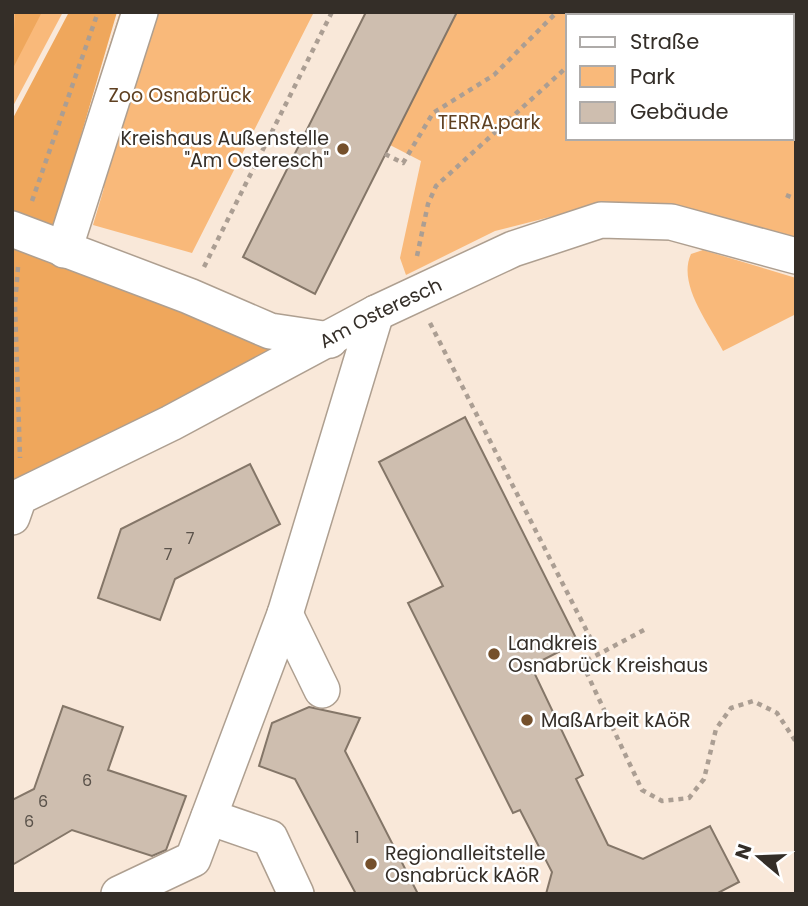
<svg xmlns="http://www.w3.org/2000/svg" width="808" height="906" font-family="Poppins,sans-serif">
<rect width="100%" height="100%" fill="#f9e8d9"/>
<path fill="#f9b97a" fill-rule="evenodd" d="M12,12H63L12,108Z
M120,12H314L192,253L93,225L104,188L68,177Z
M457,12H796V241L597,205L495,231L406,275L400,258L421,161L390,145ZM568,16H792V138H568Z
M703,250L796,278V314L723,351C709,324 677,284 691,254Z"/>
<path fill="#efa75c" d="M15,12H42L12,70Z
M69,12H117L45,259L286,348L12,482V120Z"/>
<path fill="#cebeaf" stroke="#847668" stroke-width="2" d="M366,12H457L315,294L243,257Z
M465,417L578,642L531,666L583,775L576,779L608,845L643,859L710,826L739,882L716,894H546L552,872L520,810L513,813L408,603L443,586L379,462Z
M250,464L280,524L175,579L160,620L98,598L121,529Z
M63,706L123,727L108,770L186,796L166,850L152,856L72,830L12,865V800L34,789Z
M309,707L360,718L345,751L418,894H356L295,779L259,766L272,723Z"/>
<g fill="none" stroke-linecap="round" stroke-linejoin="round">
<g stroke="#ae9f90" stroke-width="38">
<g id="minor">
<path d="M12,229L189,296L270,331L330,340"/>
<path d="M64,250L140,12"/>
<path id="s1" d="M12,517L19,497L171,423L376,313L513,249L601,220L671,222L796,256"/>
<path d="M285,614L322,690"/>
<path d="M209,817L270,838L296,894"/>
<path d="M119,894L193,859L285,614L376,313"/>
</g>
</g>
<path stroke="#ab9e93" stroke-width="4.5" stroke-dasharray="5 5" stroke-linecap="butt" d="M781,12L782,16
M792,33L796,38
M792,122L796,124
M385,154L403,163L433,113L494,75L557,12
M786,195L796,199
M32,201L98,12
M417,256L428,204L436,186L568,66
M18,267L15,305L20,458
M204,267L332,12
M430,323L598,653
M644,630L582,663L642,790L662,801L689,798L704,779L716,729L731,708L753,701L777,713L796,742"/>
<use href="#minor" stroke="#fff" stroke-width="35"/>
</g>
<g fill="#75502b" stroke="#fff" stroke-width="2.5">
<circle cx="343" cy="149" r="7"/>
<circle cx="494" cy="654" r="7"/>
<circle cx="527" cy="720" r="7"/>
<circle cx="371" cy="864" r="7"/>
</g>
<g text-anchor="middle" stroke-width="5" stroke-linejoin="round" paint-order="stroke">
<g font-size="16" fill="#5a524a">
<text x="190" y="544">7</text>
<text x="168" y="560">7</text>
<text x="87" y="786">6</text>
<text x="43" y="807">6</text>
<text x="29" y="827">6</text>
<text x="357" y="843">1</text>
</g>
<g font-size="19" fill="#5f4021" stroke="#fff">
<text x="180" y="102">Zoo Osnabrück</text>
<text x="489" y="129">TERRA.park</text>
</g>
<g font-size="19" fill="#342e28" stroke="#fff" text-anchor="start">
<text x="329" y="145" text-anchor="end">Kreishaus Außenstelle<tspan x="329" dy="22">"Am Osteresch"</tspan></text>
<text x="508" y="650">Landkreis<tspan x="508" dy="22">Osnabrück Kreishaus</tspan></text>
<text x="541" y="727">MaßArbeit kAöR</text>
<text x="385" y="860">Regionalleitstelle<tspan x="385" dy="22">Osnabrück kAöR</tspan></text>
</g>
<g font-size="19" fill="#342e28" stroke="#fff">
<text dy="7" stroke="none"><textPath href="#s1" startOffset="427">Am Osteresch</textPath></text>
</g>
</g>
<rect width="808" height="906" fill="none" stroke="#342e28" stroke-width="28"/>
<rect x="566" y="14" width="228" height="126" fill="#ffffff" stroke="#aeaba9" stroke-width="2"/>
<rect x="580" y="37" width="35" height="10" fill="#ffffff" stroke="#aeaba9" stroke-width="2"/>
<text x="630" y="49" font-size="21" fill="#342e28">Straße</text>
<rect x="580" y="66" width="35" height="21" fill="#f9b97a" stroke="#aeaba9" stroke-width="2"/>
<text x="630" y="84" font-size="21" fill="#342e28">Park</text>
<rect x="580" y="102" width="35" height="21" fill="#cebeaf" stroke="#aeaba9" stroke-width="2"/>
<text x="630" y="119" font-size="21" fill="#342e28">Gebäude</text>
<g transform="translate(759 857) rotate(289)" stroke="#ffffff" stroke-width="5" paint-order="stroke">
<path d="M0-5L12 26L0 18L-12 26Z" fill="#342e28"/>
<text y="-10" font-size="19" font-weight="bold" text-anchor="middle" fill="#342e28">N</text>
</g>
</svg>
